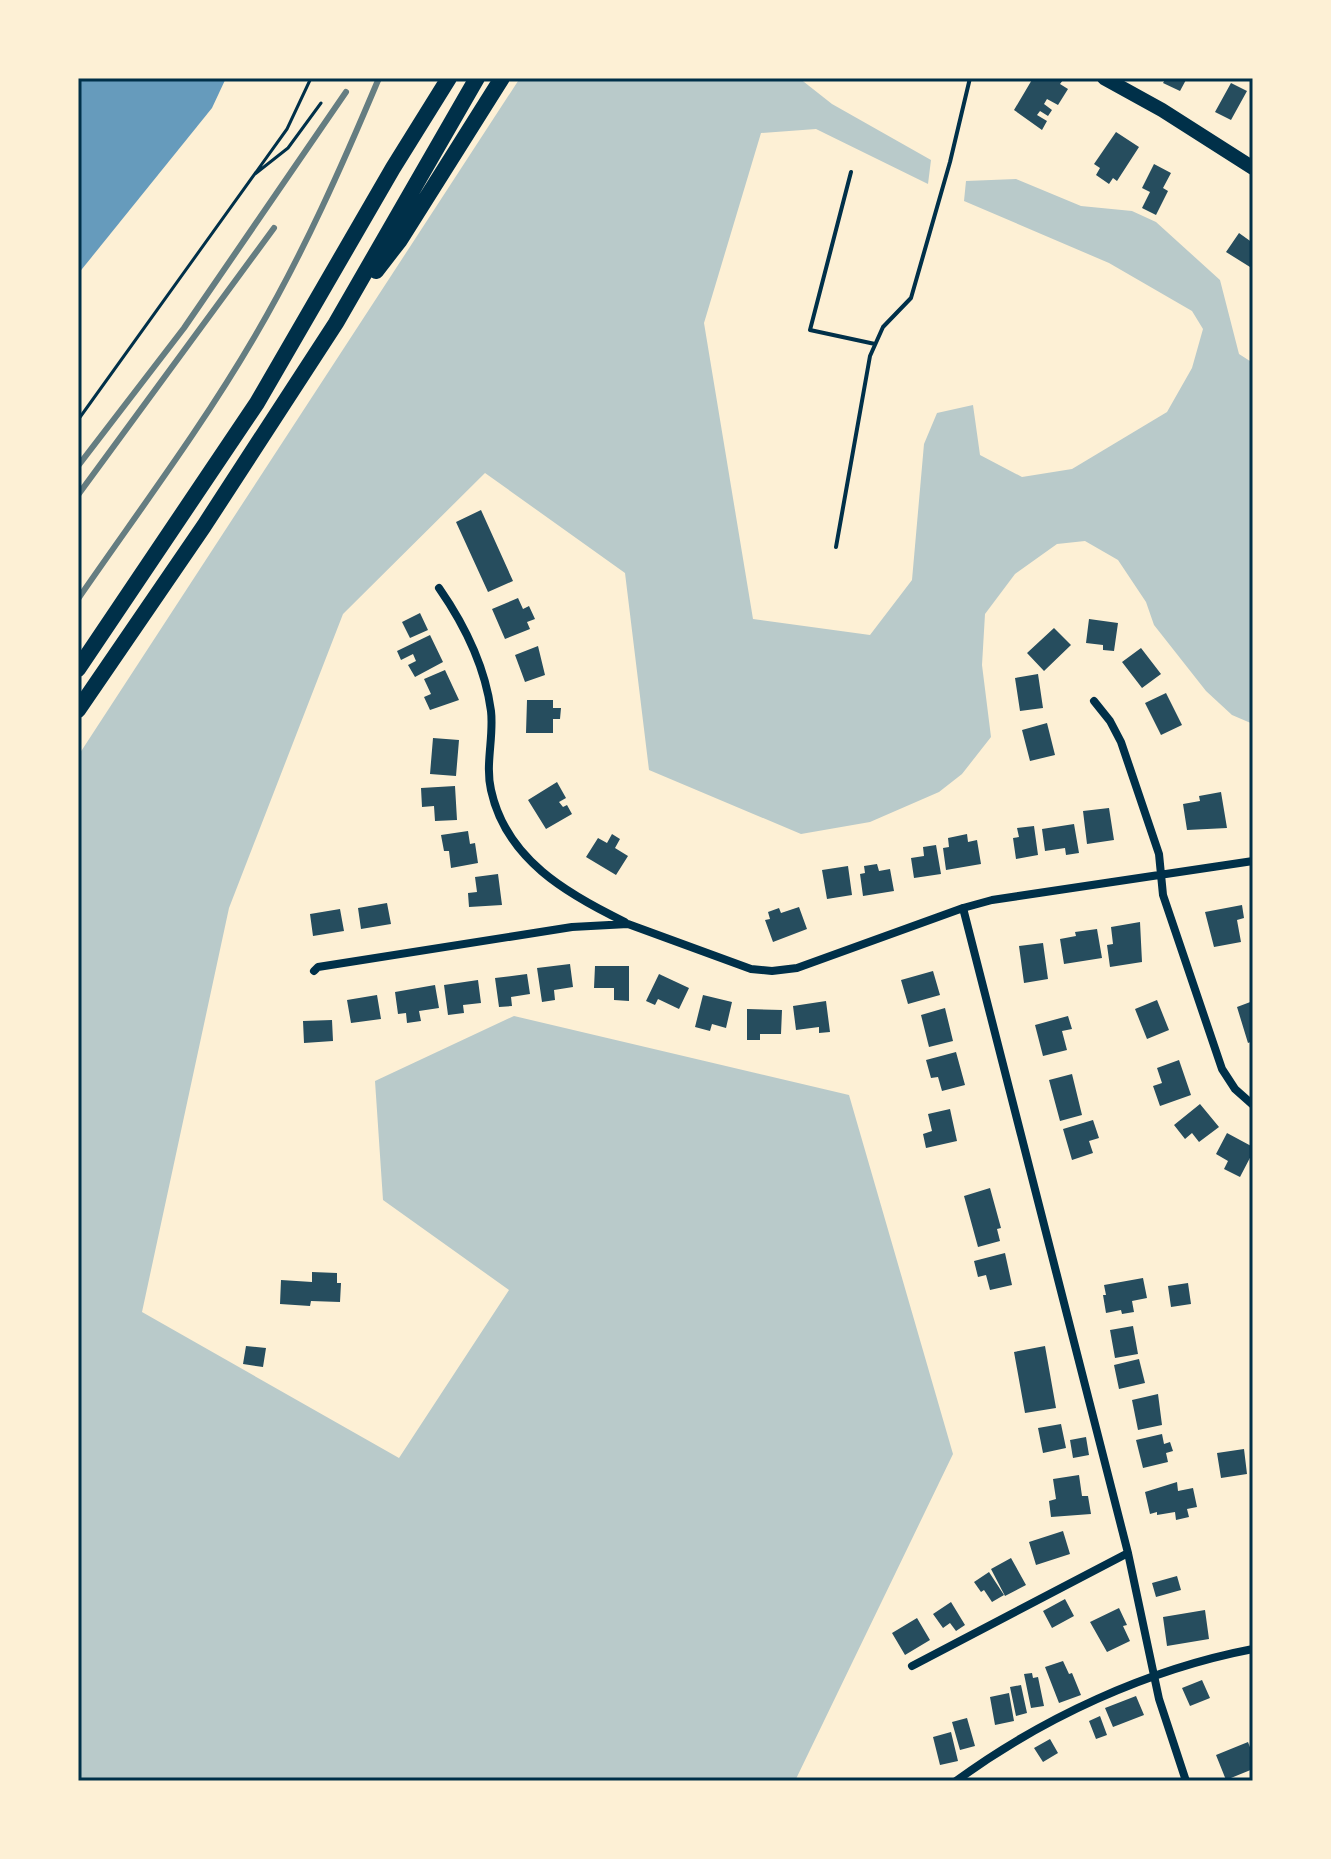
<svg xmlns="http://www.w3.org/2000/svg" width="1331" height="1859" font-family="Arial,sans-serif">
<rect width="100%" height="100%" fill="#fdf0d5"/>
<path fill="#b9caca" d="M520,78H799L832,104L931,160L928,184L816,129L761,133L704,323L753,619L870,635L912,580L924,444L937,413L973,405L980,455L1022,477L1072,469L1167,412L1192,368L1203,329L1192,311L1109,263L964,201L966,181L1016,179L1081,206L1132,211L1156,222L1220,280L1239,354L1253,363V724L1232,715L1206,691L1154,625L1146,602L1118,560L1085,541L1057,544L1015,574L985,614L982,665L991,737L962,774L939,792L870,822L801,834L649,770L625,573L485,473L343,614L229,908L142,1312L399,1458L509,1290L383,1200L375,1081L514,1016L849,1095L953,1454L795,1781H78V756Z"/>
<path fill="#669bbc" d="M78,78H226L212,108L78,274Z"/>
<path fill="#264d5e" d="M1033,78H1060L1063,80L1060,84L1068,89L1058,105L1047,99L1044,104L1052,110L1048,116L1040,111L1037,115L1047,121L1042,130L1014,110Z
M1166,78H1187L1180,91L1163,83Z
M1231,83L1247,91L1231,120L1215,112Z
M1116,132L1139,147L1117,181L1113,178L1109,184L1096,175L1100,168L1094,164Z
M1154,164L1171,173L1163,188L1168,191L1156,215L1142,208L1150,192L1142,188Z
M1239,233L1253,243V262L1250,267L1226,252Z
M481,510L513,581L488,592L456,522Z
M518,598L523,609L529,606L535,619L527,622L530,629L505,639L492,609Z
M420,613L428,630L410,638L402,622Z
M1089,619L1118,623L1114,651L1103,650V645L1086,643Z
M1054,628L1071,645L1044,671L1027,653Z
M430,635L443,662L415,677L408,665L416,661L413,654L401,660L397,651Z
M538,646L545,675L525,682L515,655Z
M1141,648L1161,674L1142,688L1122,662Z
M445,670L459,700L430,710L424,697L431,694L424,679Z
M1038,674L1043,708L1020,711L1015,678Z
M1166,693L1182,725L1161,735L1145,703Z
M527,700H553V708H561L560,719H553V733H526Z
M1047,723L1055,755L1030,761L1022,730Z
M433,738L459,740L456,776L430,774Z
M557,782L566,798L559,802L563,807L567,805L572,814L546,829L528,800Z
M455,786L457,820L435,821L434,806L422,807L421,788Z
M1221,792L1227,828L1187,830L1183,804L1200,801L1199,796Z
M1109,808L1114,840L1087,844L1083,811Z
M1074,824L1079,853L1066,855L1065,848L1045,851L1042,829Z
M1034,826L1038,855L1016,859L1013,838L1019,837L1017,828Z
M468,831L470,844L475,843L478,863L451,868L449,851H444L441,835Z
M612,834L620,839L615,848L628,856L616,875L586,857L598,838L607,843Z
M967,834L968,842L977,840L981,864L946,870L943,848L949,847L948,838Z
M936,845L941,874L914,878L911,858L924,856L923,847Z
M877,864L879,871L890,869L894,891L863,896L860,874L865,873L864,866Z
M848,866L852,895L827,899L822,870Z
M498,874L502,905L469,907L468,893L477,892L475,877Z
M387,903L391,924L361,929L358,908Z
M1242,905L1244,918L1237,920L1241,942L1214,947L1205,912Z
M799,907L807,929L773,942L765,920L770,919L768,912L779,908L781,913Z
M340,909L344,931L313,936L310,914Z
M1140,922L1142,962L1110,967L1107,945L1113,944L1111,927Z
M1097,929L1102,958L1064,964L1060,939L1076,936L1075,932Z
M1043,943L1048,979L1024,983L1019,946Z
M570,964L573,987L554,990L555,1000L542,1002L537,968Z
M595,966H629V1001L614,1000V988H594Z
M933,971L940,995L908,1004L901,980Z
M527,974L530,994L511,997L512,1006L499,1007L495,978Z
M659,974L689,988L679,1009L658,999L655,1005L646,1001Z
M478,980L481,1003L463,1005L464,1013L448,1015L444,985Z
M435,985L439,1008L419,1011L421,1021L407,1023L406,1013L398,1014L395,992Z
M377,995L381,1019L351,1023L347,1000Z
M703,995L732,1002L726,1028L712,1024L710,1031L695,1027Z
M1157,1000L1169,1030L1147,1039L1135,1009Z
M826,1001L830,1032L819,1033V1027L796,1030L793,1006Z
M1253,1001V1041L1248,1043L1237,1007Z
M945,1008L953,1041L929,1047L921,1015Z
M747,1009L782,1010L781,1034H760V1040H747Z
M1068,1016L1072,1029L1062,1031L1067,1050L1043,1056L1035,1025Z
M332,1020L333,1041L304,1043L303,1021Z
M956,1052L965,1085L942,1091L938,1077L931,1078L926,1060Z
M1179,1060L1191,1095L1160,1106L1153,1086L1162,1083L1157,1068Z
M1072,1074L1082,1115L1060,1121L1049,1080Z
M1200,1104L1219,1127L1199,1142L1192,1133L1185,1139L1174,1125Z
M950,1109L957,1141L926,1148L923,1134L932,1131L928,1114Z
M1093,1120L1099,1138L1089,1141L1093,1153L1072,1160L1063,1129Z
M1227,1133L1253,1147V1152L1240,1177L1224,1169L1228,1161L1216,1154Z
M990,1188L1001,1228L997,1229L1000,1241L978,1247L964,1196Z
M1005,1253L1012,1285L990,1290L986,1275L978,1277L974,1261Z
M312,1272L337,1273V1283H341L340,1302L311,1301L310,1306L280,1304L281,1280L312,1282Z
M1143,1278L1147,1298L1132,1301L1134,1312L1122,1314L1121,1310L1106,1313L1103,1295H1106L1104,1285Z
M1188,1283L1191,1304L1171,1307L1168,1286Z
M1133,1326L1138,1354L1115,1358L1110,1330Z
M246,1346L266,1348L263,1367L243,1364Z
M1045,1346L1056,1408L1025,1413L1014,1352Z
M1139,1359L1145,1383L1119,1389L1114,1365Z
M1158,1394L1162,1425L1138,1430L1132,1400Z
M1061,1424L1066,1448L1043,1453L1038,1428Z
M1162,1434L1164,1444L1170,1442L1173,1451L1166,1453L1168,1462L1143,1468L1136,1440Z
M1086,1437L1089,1455L1073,1458L1070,1440Z
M1244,1449L1247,1474L1221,1478L1217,1453Z
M1079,1475L1082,1496H1088L1091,1514L1051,1517L1049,1501L1056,1499L1053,1479Z
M1177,1482L1178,1491L1193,1488L1197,1507L1187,1509L1189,1517L1176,1520L1175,1512L1157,1515V1512L1150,1514L1145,1492Z
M1063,1531L1070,1554L1036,1565L1029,1542Z
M1011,1558L1026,1585L1005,1596L991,1569Z
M989,1572L1004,1595L992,1602L984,1590L981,1592L974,1582Z
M1177,1576L1181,1590L1156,1597L1152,1583Z
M1065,1599L1074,1616L1052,1628L1043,1611Z
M951,1602L965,1625L956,1631L950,1623L943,1628L933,1614Z
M1119,1608L1127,1625L1123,1626L1130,1641L1107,1652L1090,1622Z
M1205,1610L1209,1639L1167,1646L1163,1617Z
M917,1618L930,1640L905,1655L892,1633Z
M1063,1661L1069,1674L1072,1673L1081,1695L1059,1703L1045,1667Z
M1032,1673L1033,1678L1038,1677L1044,1706L1031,1708L1024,1674Z
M1202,1680L1210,1698L1190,1706L1182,1688Z
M1021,1685L1027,1713L1016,1716L1010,1687Z
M1009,1693L1014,1721L995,1725L990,1697Z
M1136,1696L1144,1715L1113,1727L1105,1708Z
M1100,1716L1107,1735L1096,1739L1089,1721Z
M967,1718L975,1746L960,1750L952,1722Z
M951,1732L958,1761L940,1765L933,1737Z
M1050,1739L1058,1753L1043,1762L1034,1748Z
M1248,1742L1253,1755V1769L1226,1780L1216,1755Z"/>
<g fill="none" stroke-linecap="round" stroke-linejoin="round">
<path stroke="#003049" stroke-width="3" d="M255,174L288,148L321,103
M78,420L287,129L311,78"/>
<path stroke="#003049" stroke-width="4" d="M851,172L810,330L875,344
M836,547L870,356L883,327L911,298L950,162L970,78"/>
<path stroke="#003049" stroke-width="8" d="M439,588C464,624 485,666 491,711C494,737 485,764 491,790C506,859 567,894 625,922
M1094,701L1110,721L1121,742L1159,854L1163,895L1222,1069L1235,1089L1253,1105
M963,908L1128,1553L1159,1699L1186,1781
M314,971L318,967L572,927L628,924L751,969L772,971L797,968L963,908L992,900L1253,861
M912,1666L1128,1553
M956,1781C1042,1718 1148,1669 1253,1649"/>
<path stroke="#003049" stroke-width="14" d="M1104,78L1162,110L1253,168"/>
<path stroke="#003049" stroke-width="16" d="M376,271L400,240L502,78
M78,669L257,403L393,168L449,78
M78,710L204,526L336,323L477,78"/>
<path stroke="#657d81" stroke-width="6" d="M78,466L184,328L346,92
M78,495L274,228
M78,599C138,512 202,427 255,336C303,254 342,166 379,78"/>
</g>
<rect width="1331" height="1859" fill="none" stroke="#fdf0d5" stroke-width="160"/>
<rect x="80" y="80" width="1171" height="1699" fill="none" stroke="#003049" stroke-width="3"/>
</svg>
